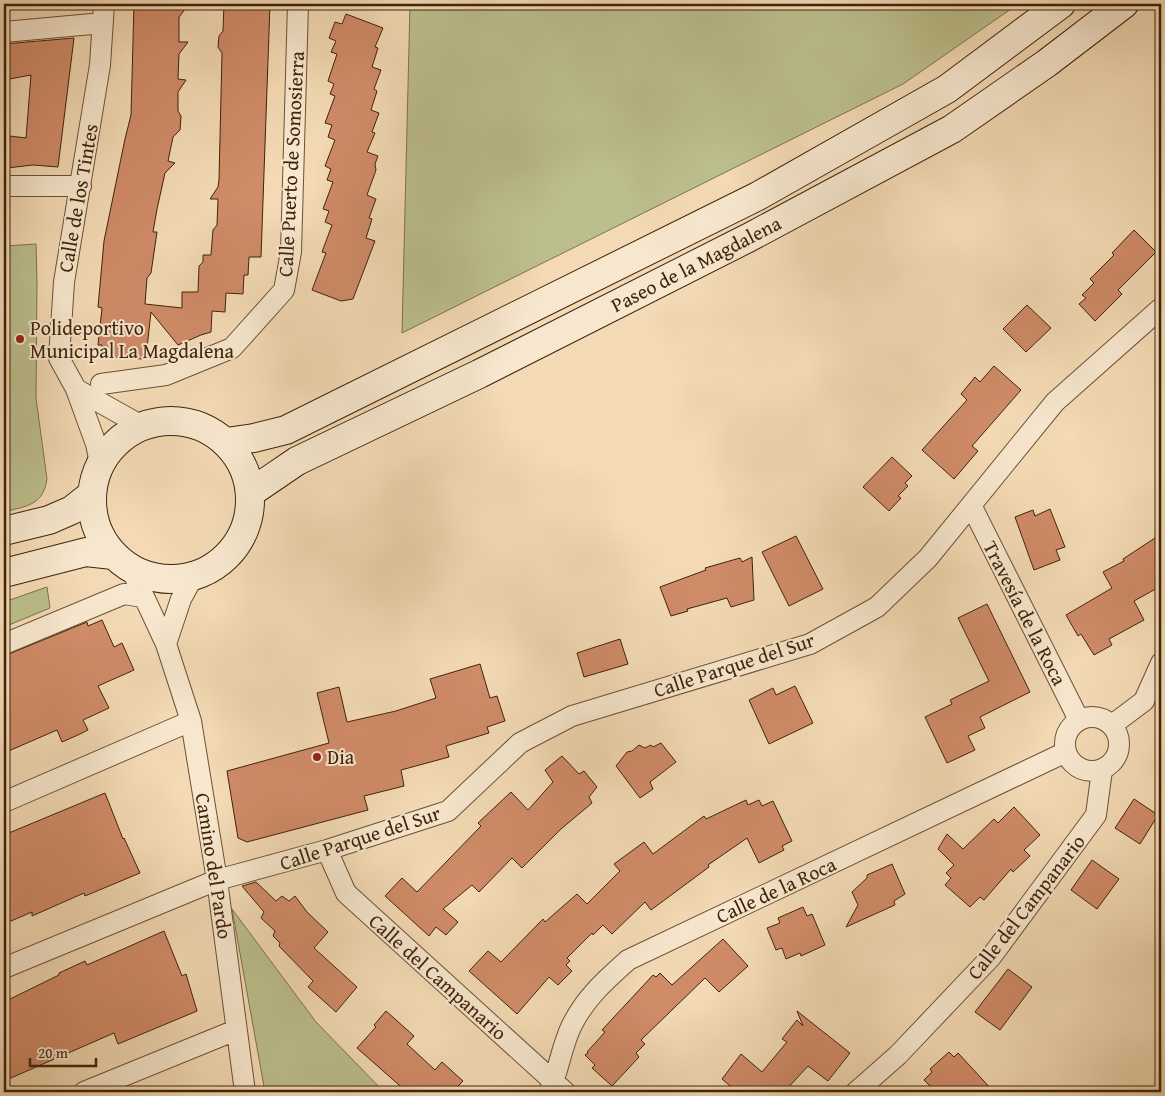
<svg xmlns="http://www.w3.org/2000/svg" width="1165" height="1096" font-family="'Gentium Book Plus',serif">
<rect width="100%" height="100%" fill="#f3dab4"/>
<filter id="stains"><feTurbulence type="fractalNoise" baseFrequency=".004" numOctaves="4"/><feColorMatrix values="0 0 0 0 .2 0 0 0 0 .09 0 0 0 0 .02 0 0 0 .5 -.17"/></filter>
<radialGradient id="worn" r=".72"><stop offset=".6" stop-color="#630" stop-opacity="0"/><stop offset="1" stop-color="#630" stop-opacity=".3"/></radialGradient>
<path fill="#bcbf8c" stroke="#7e714c" d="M410,4H1018L903,84L402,333Z
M36,244L37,281L36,398L47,479C43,506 26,506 4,512V246Z
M47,587L50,608L4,627V602Z
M232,909L316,1022L384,1092H265Z"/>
<path fill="#d08b69" stroke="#3f230b" d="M134,4H189L179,17V42H188L179,54L178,79L186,80L178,92V111L181,116L180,130L173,137L168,161L175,163L165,173L157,209L153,232H157L151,273L147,278L145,304L182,308V292H198L199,266L203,262V255H211L213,230L217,225L218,199H210L218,187L219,180L222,53L218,47L219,36L223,31L224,4H270L261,257H249L248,275H244L243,294L226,293L225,312L212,311L211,332L201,335L178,345L151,312L147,348L143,354L142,359L101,356L102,345H98L102,308L98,307L104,241L125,139L131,115Z
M346,14L383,28L375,47L378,48L372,67L381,70L374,89L377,91L371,110L379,113L372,132L375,133L367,152L378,156L375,164L376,170L367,195L376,199L369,218L372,219L366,238L375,241L353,299L341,301L312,290L326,253L322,252L332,225L325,222L329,211L323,209L333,182L327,180L331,169L325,166L335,140L328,137L332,125L325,123L335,96L330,94L334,84L328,81L337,54L331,52L336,41L329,38L335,22L342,24Z
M74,38L58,167L33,165L7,168L10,136L26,138L31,75L4,80V44Z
M1134,230L1156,252L1118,290L1122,294L1095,321L1079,304L1086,298L1082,295L1094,283L1090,279L1114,255L1112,253Z
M1027,305L1051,328L1026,352L1003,329Z
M994,366L1021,390L972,446L978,451L954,479L922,450L967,400L961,394L975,377L980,382Z
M892,457L912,476L905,483L908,486L898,496L901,498L889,511L863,487Z
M1050,509L1065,547L1056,550L1060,560L1034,570L1015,517L1033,510L1035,516Z
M1161,534V586L1134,601L1144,620L1109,639L1112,645L1094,655L1081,634L1078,636L1066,615L1112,588L1103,572L1124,561L1123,559Z
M796,536L823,589L789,606L762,552Z
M752,557L754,600L731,607L727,598L687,609L688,611L671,616L660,587L706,570L705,568L740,558L742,562Z
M987,604L1030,692L980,717L985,728L968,736L975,750L947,763L925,717L952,704L950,700L989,681L958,618Z
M102,620L114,647L122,643L134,670L98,686L109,708L83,720L88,730L78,735L62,742L57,730L4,753V656L87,622L88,626Z
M620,639L628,664L584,677L577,653Z
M480,664L490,698L497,696L505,721L487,727L489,733L446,746L449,757L401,770L404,786L364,796L368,810L247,842L238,838L227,771L329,743L317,693L339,687L347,722L396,711L436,698L430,679Z
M795,686L813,723L769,744L749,700L773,688L776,695Z
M661,743L676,762L650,782L653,789L640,798L616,766L627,752L632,751L639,745L645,748L651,745L653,747Z
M562,756L579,774L584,771L597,787L589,797L592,803L561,829L522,868L512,858L479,892L472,885L443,909L458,922L446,935L436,927L429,936L385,896L402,878L417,892L481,826L478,823L511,792L528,810L553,782L545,770Z
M105,793L123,839L124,838L140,873L85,896L84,893L32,916V912L4,924V835Z
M1134,799L1158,815L1140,844L1115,828Z
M746,800L748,805L759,800L762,806L773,801L792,841L782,846L784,850L759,863L747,838L708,865L709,867L651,910L645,902L612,934L603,925L593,935L592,933L567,958L570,961L566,965L572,971L558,985L549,977L517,1014L469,971L488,951L501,962L543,919L545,922L577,894L587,904L620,871L614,864L644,842L653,854L704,816L706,819Z
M1014,807L1040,835L1024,850L1030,856L1013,872L1011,869L984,900L980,897L970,907L945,885L951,878L946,873L954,865L938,849L947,834L963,849L994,819L998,823Z
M1092,860L1119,879L1097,909L1071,890Z
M892,864L905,894L894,901L895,905L846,927L858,905L852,892L867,878V875Z
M256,882L276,901L282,896L289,901L295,896L307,912L328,932L314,948L357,987L336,1012L308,987L313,981L279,946L280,943L273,936L275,931L261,918L264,912L242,886Z
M803,907L807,916L812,914L825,945L801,956L800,953L786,959L782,948L776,950L767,928L780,923L778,918Z
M164,931L182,976L186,974L197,1011L118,1044L114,1033L4,1081V1002L59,975V973L85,961L87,965Z
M723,939L748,966L719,992L705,978L641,1040L645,1044L636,1053L639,1057L612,1086L592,1068L595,1065L585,1055L588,1053L587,1052L605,1032L602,1030L653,975L656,977L660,973L672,985Z
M1008,969L1032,987L1000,1030L975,1012Z
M386,1011L414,1036L407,1044L435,1070L442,1062L463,1081L452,1092H407L357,1048L376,1027L374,1025Z
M797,1011L850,1053L828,1081L808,1066L784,1092H737L722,1079L741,1054L762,1072L787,1042L782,1039L797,1020L803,1026Z
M949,1052L954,1057L958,1053L994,1092H936L924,1080L932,1072L930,1069Z"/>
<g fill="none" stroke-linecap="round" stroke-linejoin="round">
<g stroke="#6c5135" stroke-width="22">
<path id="street" d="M4,32L103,23
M4,186H81
M101,384L166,375L232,348L284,290L291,252L298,4
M76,389L142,426
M100,463L96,444L76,389L59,358L64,282L100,65L104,4
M971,505L1079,720
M131,569L166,644L191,721L217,880L245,1092
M4,644L124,594L143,597
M166,644L181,599L193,577
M1065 744a27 27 0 1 1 54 0a27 27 0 1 1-54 0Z
M1112,725L1144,701L1161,663
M4,802L191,721
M327,850L346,893L565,1092
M4,968L217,880L327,850L448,811L520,743L572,716L810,644L877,607L928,558L1055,402L1161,308
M84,1092L236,1030
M549,1092C559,1071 562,1043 573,1023C587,996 606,980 628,960L1066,752
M856,1092L898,1055L991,957L1096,815L1102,770"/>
</g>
<g stroke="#3f230b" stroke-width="30">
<path id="secondary" d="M92 500a79 79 0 1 1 158 0a79 79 0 1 1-158 0Z
M226,442L254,438L286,430L758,196L947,89L1061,4
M250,493L297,461L479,374L748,238L952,129L1047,63L1124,4
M4,531L49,520L72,510L91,495
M4,573L86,552L113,555"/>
</g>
<use href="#street" stroke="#f7e7ce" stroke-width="20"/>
<use href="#secondary" stroke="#f7e7ce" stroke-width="28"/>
</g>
<g fill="#8f2418" stroke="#f7e7ce" stroke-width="2">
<circle cx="20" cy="339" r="5"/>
<circle cx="317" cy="757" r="5"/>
</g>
<g text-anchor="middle" stroke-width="4" stroke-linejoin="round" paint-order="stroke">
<g font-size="20" fill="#3f230b" stroke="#f7e7ce">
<text transform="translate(291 164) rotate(-87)" y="7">Calle Puerto de Somosierra</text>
<text transform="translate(78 198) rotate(-80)" y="7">Calle de los Tintes</text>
<text transform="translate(696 264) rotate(-27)" y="7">Paseo de la Magdalena</text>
<text transform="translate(1025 613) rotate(63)" y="7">Travesía de la Roca</text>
<text transform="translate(734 665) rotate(-18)" y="7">Calle Parque del Sur</text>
<text transform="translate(360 838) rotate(-18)" y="7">Calle Parque del Sur</text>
<text transform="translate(214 866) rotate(81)" y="7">Camino del Pardo</text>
<text transform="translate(776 890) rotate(-25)" y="7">Calle de la Roca</text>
<text transform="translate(1026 907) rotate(-52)" y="7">Calle del Campanario</text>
<text transform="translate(438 977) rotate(42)" y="7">Calle del Campanario</text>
</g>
<g font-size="20" fill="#3f230b" stroke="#f7e7ce" text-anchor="start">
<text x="30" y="335">Polideportivo<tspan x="30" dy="23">Municipal La Magdalena</tspan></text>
<text x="327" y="764">Dia</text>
</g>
</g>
<rect width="1165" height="1096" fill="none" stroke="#f3dab4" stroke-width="20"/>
<rect x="5" y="5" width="1155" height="1086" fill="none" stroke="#3f230b" stroke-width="2.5"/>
<rect x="10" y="10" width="1145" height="1076" fill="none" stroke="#3f230b"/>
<path d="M30 1058v8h66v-8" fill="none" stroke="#3f230b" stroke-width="2.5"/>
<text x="38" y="1058" font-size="15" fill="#3f230b" stroke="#f7e7ce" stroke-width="4" paint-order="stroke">20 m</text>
<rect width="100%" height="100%" filter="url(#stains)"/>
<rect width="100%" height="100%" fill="url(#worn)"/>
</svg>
